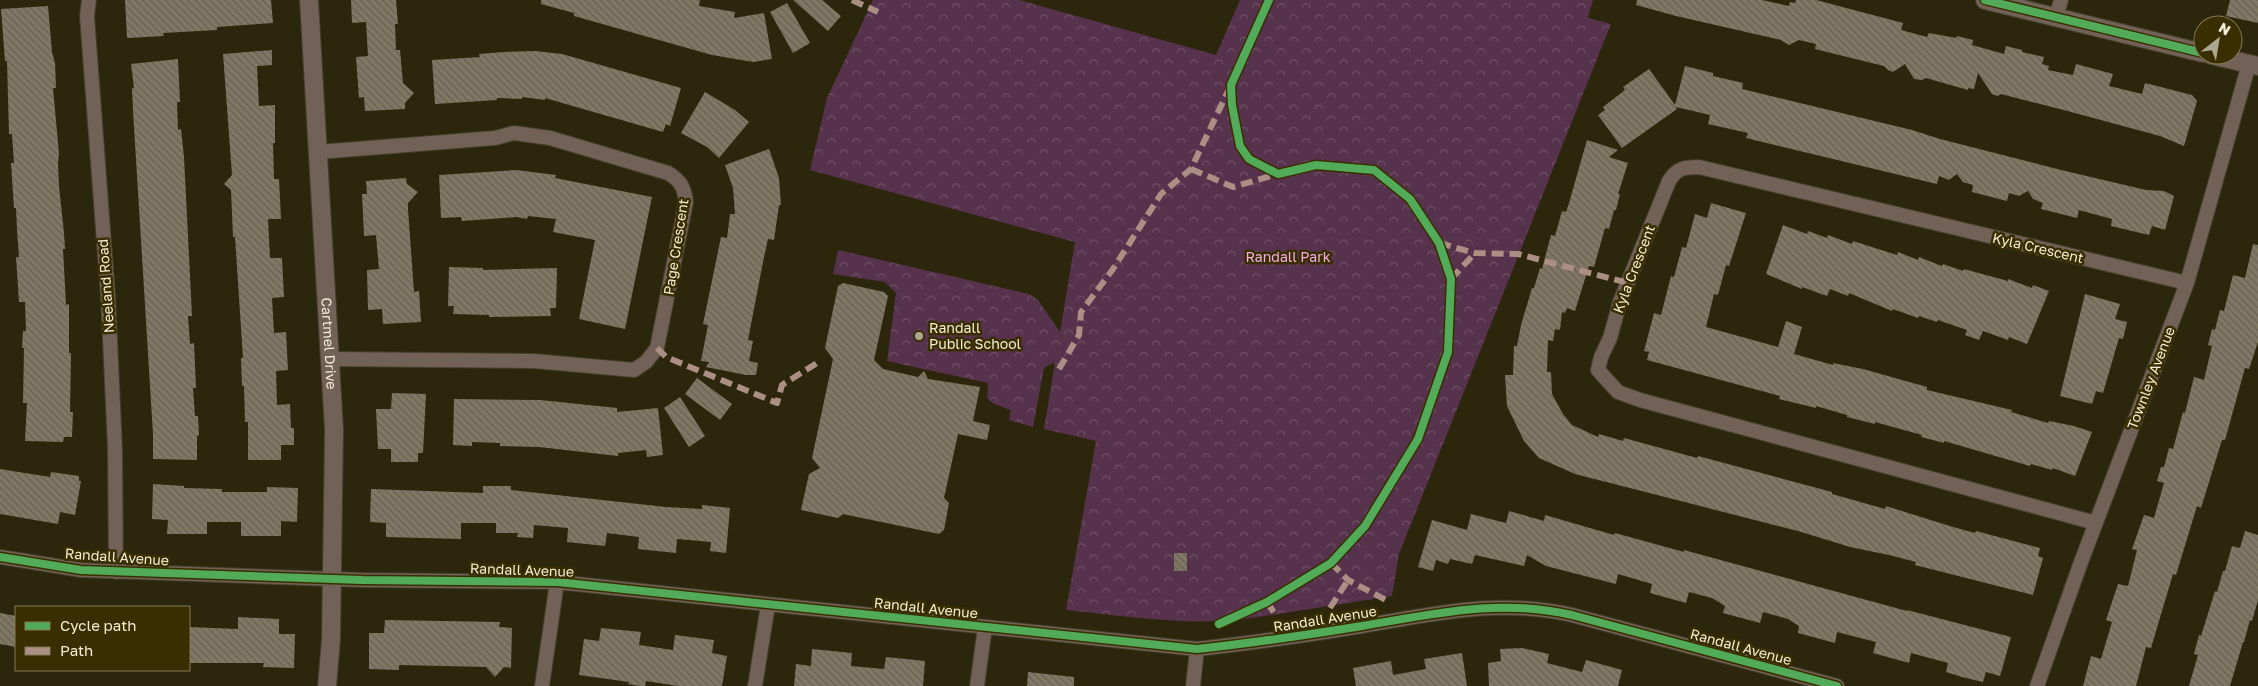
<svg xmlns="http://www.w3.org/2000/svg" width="2258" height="686" font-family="'Golos Text',sans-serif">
<defs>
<pattern id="park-crowns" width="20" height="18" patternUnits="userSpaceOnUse" patternTransform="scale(1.25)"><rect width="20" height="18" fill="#57324c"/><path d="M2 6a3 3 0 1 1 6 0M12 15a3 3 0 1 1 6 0" fill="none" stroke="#705065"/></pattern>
<pattern id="building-back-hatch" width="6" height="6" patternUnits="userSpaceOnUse" patternTransform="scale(1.25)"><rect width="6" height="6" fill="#807865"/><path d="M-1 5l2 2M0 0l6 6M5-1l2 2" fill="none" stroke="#676254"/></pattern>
</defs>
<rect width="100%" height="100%" fill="#2c260d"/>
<path fill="url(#park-crowns)" d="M873,0H1019L1216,55L1240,0H1593L1588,18L1611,24L1399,554L1392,596L1239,620C1181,625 1124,616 1066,610L1096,441L1044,429L1055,362L1044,368L1033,427L1009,420L1011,410L994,404L987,398L988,383L887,361L896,293L885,282L833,274L838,250L1029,294L1038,300L1060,332L1075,242L810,170L827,98Z"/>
<path fill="url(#building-back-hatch)" d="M125,0H271L273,23L217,27V30L163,33L164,36L127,38Z
M351,0H396L398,24H395L396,50H400L403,83L414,93L405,103V109L365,111L364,97L359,98L356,57L368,56L366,22L352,23Z
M541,0H700L699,6L735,12L734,18L764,13L772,59L753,62L712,55L574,16V13L541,4Z
M793,0H822L841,16L828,31Z
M1637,0H1762L1789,6L1790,2L1795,3L1796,0H1816L1903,23L1901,30L1927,37L1929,33L1956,38L1957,36L1973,40L1972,45L2004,54L2006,46L2022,50V52L2044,57L2042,64L2049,66L2048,70L2073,75L2076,64L2113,74L2109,86L2142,94L2145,83L2192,95L2197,101L2184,146L2160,136L2060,109L2001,94L1998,96L1992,94L1978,73L1974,89L1968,88V90L1926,78L1922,80L1914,79L1905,64L1893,72L1888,70L1884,66L1815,49L1816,44L1799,40L1789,45L1781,40L1676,16L1636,5Z
M2230,0H2258V23L2226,16Z
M787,3L810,43L793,53L770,12Z
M48,6L52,52L55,63L56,88H53L59,154L58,163L59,186L64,233L65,249H63L66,305L69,304V353H71L70,412H73L72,437H64L63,442L25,441L27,403H23L24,348H22L23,331H26L25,302H19L16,257H19L17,230L16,208H14L11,163H14L12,134H9L7,61H5L1,9Z
M272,50V65L257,66L259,106L275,105V143H273L274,179H279L281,219H268L270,258H282L284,297L272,298L274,333L286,332L288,370L276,371L277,405L290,404L291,428H294V445H281V460H248V422H245L244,386H242L241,358H243L235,237H233L231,190L224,184L232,175L223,54Z
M535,51L562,54L681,88L670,126L666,124L663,132L545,98V100L522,97V99L497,98V100L435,104L432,60L480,57L479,54L504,52Z
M178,59L180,102H177L178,130L181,129L184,157L192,316H188L190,344L194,343L196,388H193L195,416H198L199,435L197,436V460L153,459V434L133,111L132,88H134L131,64Z
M1685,66L1713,73V76L1743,83L1742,89L1912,130L1940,139L2057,169L2146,190L2164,191L2174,196L2165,230L2152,226L2149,235L2111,226L2112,219L2079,210L2077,218L2041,209L2043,203L2033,199L2028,191L2019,196L2009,193L2007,201L1972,192L1973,185L1963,182L1957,174L1949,180L1939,176L1937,184L1746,138L1748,133L1708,124L1710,115L1676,107L1677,109L1622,148L1598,115L1605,110L1603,107L1625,90L1623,87L1649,69L1675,105Z
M705,92L735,110L749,122L719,158L707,147L681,133Z
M1587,140L1618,150L1609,157L1628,163L1618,194H1620L1616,210H1614L1609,229L1605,228L1594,267L1589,266L1575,311L1567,308L1565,313L1562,312L1560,330L1555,329L1553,341L1548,340L1547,372H1551L1552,394L1563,414L1572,425L1598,437L1599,434L1623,441L1624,438L1697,458L1698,456L1832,492V494L1885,509L1886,506L1953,527L1975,533L1976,531L2040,548L2038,556L2043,558L2033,595L1915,565L1916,562L1889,555L1850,547L1798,531L1575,474L1539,458L1524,441L1507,406L1505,375H1513L1514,346H1517L1521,325L1532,288H1534L1540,268L1542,269L1551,235L1555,236L1562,211L1566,212L1569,203Z
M769,149L779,178L781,205H779L774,240L768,239L763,262L748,340L753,341L749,361L758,363L756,375H746L706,367L709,362L701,361L708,325L703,324L721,237L727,238L730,214H735L733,188L725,165Z
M516,170L556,175L555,178L652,197L625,329L579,319L595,240L553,232L556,219L528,216L527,219L517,217L462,221L461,217L441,218L439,175Z
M406,178L407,184L418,192L408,203V209L414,292L419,291L421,322L383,324L382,309L368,310L367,270L379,269L376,235L364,236L362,194H367L366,181Z
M1711,203L1746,213L1729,266L1726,265L1718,295L1714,294L1706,327L1778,347L1786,321L1802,327L1794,354L1833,365V363L1863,369L1927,387V390L2012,410L2011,412L2048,423L2049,421L2074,426L2092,432L2075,476L2053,468L2052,470L2031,464L2030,466L1944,441V443L1921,437L1922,435L1875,422V424L1847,417V415L1816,406V408L1779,399L1780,396L1647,360L1649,352L1644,351L1654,313L1661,315L1671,276L1674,277L1682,247L1686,248L1695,214L1707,218Z
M1783,225L1807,234L1808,231L1827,238L1828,235L1852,244L1853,241L1897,255L1898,252L1918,260L1919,257L1942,266L1943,264L1963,271L1964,269L2008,281V279L2032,288L2033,285L2049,291L2027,344L2009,337L2008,340L1983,331L1979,340L1965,335L1967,330L1938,320L1937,322L1919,316L1918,318L1893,309L1892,311L1849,293L1848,296L1830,289L1827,296L1802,287V289L1766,274Z
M2253,244L2258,245V342L2249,369L2245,368L2225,440H2222L2201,508L2197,506L2176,575L2173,574L2151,648L2146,647L2136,686H2083L2091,656L2101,659L2112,622L2106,620L2118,584L2128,586L2137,550L2132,549L2144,515L2154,518L2164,483L2157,481L2161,467H2164L2169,448L2173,449L2183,412L2185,413L2194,377L2204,380L2212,346L2208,345L2212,329L2215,330L2220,310L2224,311L2233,275L2245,278Z
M449,267L483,268V270L557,268L556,308H550L551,316L489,317V315L453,314L454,306H448Z
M843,283L884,292L888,296L874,360L883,369L918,377L924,371L928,379L980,387L973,421L990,425L987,440L958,434L944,498L949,503L944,530L939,534L843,514L838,518L801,510L809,474L820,468L812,458L833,359L825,348L838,286Z
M2085,294L2120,304L2115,319L2127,322L2123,339L2119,338L2103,393L2096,391L2092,404L2060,396Z
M697,378L732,404L720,420L685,394Z
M392,393L426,394L423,453H418V462H391V449H378L376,409H391Z
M680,397L705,436L689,447L664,408Z
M454,399L540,400L617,408V412L658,408L663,455L647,457L646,450L618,453V456L539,447L500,446V443L472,442V446L453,445Z
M0,469L50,477L51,472L79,476V481H81L75,515L60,512L58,524L0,514Z
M153,484L184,486V488L222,489V492H267V487L298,488L297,522L281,521V536H241V522H207V534H167L168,520L152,519Z
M483,486H511V490L666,507L702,509V505L730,508L726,553L710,551L711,542L677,539L676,553L638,549L639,537L607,533L605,546L567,542L568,528L534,525L533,538L517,537L518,533H496V523H461V539L386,537V523L370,522L371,489L483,493Z
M1509,511L1544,521L1545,515L1614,535L1615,533L1684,552V550L1907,611V610L2011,637L2001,673L2000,676L1986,672L1983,682L1962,677L1946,672L1948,663L1911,653L1909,663L1873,653L1876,642L1837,632L1835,643L1798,633L1799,626L1788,619L1763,612L1760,623L1723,613L1725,606L1712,598L1689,592L1686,603L1650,593L1652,584L1618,574L1616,584L1546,566L1527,555L1524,566L1475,555L1472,564L1450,559L1448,564L1436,560L1433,571L1418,567L1432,520L1467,530L1471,514L1506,523Z
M2245,531L2258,535V600L2252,621L2250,620L2244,642H2243L2230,686H2189L2198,655L2194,654L2199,635L2201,636L2215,591L2217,592L2223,571H2225L2232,546L2240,548Z
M1174,553H1187V571H1174Z
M0,613L16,616V647L0,644Z
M238,617L279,619V634H295L294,668L263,667L264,663H189V627L238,629Z
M385,620L500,622L499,627L512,628L511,668L504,667L495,677L486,667L399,665V670L369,669V633H384Z
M601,628L641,632L639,645L673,650L675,635L714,640L712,653L727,656L722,686H678L646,681L645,686H640L628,684L629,682L579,675L584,639L599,641Z
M1522,648L1549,654L1547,663L1582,672L1586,660L1622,670L1618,686H1489L1488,663L1501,661L1500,649Z
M812,649L852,653L851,666L884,669L886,657L925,661L923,686H794L796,664L811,666Z
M1462,653L1467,686H1356L1353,668L1391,661L1393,675L1426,669L1424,659Z
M1028,672L1074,677V686H1027Z"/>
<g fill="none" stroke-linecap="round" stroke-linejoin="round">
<g stroke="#45402c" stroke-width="16">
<path id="minor" d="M89,0L87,16L108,296L115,449L116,572
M2056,17L2061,0
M318,152L495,138L514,133L550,138L668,173C681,181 684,187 686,202L657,348L646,362L634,370L534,361L331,359
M2096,523L1640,400L1618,392L1598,370L1601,357L1610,338L1620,302L1669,181C1677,168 1684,167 1699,167L2187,283
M0,557L81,570L362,580L557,582L1197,649C1252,643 1307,635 1362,626C1434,614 1499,598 1572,615L1837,686
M542,686L557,582
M755,686L768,605
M977,686L985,627
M1193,686L1197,649
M2037,686L2081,562L2187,283L2249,64"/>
</g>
<g stroke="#45402c" stroke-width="20">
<g id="tertiary">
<path id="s1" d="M309,0L334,430L331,640L327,686"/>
<path d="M1985,0L2203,53"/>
<path d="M2211,55L2258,66"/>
</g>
</g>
<use href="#minor" stroke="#716156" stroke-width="14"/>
<use href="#tertiary" stroke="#716156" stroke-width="18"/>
<path stroke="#ac8f84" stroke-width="6" stroke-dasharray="12 6" stroke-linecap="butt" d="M852,0L878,12
M1191,169L1233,187L1278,174
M1439,243L1475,253L1518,254L1628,283
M1451,279L1475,253
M657,348L666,357L777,403L782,385L817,363
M1059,369L1079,335L1081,312L1113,269L1161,194L1191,169L1229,89
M1331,563L1348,580L1386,600
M1267,602L1277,617
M1330,608L1348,580"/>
<g stroke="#392e00" stroke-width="11">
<path id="cycleway" d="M1985,0L2203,53
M0,557L81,570L362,580L557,582L1197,649C1252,643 1307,635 1362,626C1434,614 1499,598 1572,615L1837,686
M1219,624L1267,602L1331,563L1365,526L1418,439L1448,352L1451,279L1439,243L1410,199L1374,170L1316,165L1278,174L1249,159L1240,146L1232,105L1231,85L1269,0"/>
</g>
<use href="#cycleway" stroke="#51ab58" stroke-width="8"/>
</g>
<circle fill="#ada790" stroke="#392e00" stroke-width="2" cx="919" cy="336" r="5"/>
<g text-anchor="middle" stroke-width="5" stroke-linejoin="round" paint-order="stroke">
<g font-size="14" fill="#f3edd6" stroke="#392e00">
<text transform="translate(676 247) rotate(-81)" y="5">Page Crescent</text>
<text transform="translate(2038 248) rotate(13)" y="5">Kyla Crescent</text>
<text transform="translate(1634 269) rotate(-69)" y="5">Kyla Crescent</text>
<text transform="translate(106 286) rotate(-94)" y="5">Neeland Road</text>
<text dy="5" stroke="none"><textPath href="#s1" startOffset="344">Cartmel Drive</textPath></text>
<text transform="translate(2151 378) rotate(-69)" y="5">Townley Avenue</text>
<text transform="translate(117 557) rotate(4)" y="5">Randall Avenue</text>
<text transform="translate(522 570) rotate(2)" y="5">Randall Avenue</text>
<text transform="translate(926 608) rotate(6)" y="5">Randall Avenue</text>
<text transform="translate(1325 619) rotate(-9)" y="5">Randall Avenue</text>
<text transform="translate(1741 647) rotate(15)" y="5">Randall Avenue</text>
</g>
<g font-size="14" fill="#f7abe7" stroke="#392e00">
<text x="1288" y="262">Randall Park</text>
</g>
<g font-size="14" fill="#f3edd6" stroke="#392e00" text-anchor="start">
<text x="929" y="333">Randall<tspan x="929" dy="16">Public School</tspan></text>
</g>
</g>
<rect x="15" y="606" width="175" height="65" fill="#392e00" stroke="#837a56"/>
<rect x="25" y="622" width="25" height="8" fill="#51ab58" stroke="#837a56"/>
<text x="60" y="631" font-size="15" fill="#f3edd6">Cycle path</text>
<rect x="25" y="647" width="25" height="8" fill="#ac8f84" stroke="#837a56"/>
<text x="60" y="656" font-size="15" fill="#f3edd6">Path</text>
<g transform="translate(2218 40) rotate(31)"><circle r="24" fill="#392e00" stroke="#837a56"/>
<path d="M0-4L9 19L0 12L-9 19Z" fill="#ada790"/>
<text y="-8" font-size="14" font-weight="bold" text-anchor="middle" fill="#f3edd6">N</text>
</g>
</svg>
